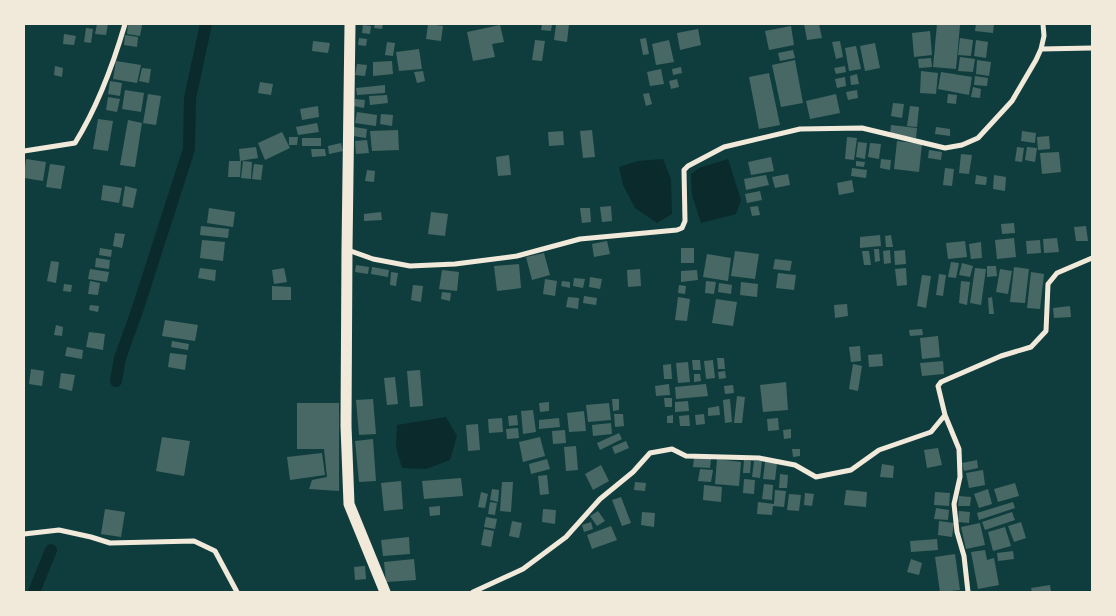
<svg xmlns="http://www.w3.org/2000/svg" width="1116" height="616" font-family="'Golos Text',sans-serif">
<rect width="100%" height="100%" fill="#0f3d3e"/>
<path fill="#0a2a2b" d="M663,159L671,179L672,214L657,223L635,208L623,185L619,167L638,161Z
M728,159L741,200L736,214L701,223L692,195L691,174L699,168Z
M446,417L457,436L450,460L426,469L402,468L396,447L397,425Z"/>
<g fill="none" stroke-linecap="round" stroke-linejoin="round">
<path stroke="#0a2a2b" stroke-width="12" d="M116,381L120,358L138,308L189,149L190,98L206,24
M34,592L51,550"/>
</g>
<path fill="#486865" d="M97,24H108L106,35L95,34Z
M128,24L142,25L140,36L127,34Z
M375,24H383L382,29L374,28Z
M428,24L443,26L441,41L426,39Z
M542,24H552L551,31L541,30Z
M556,24H569L567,42L554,40Z
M804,24H819L822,38L807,40Z
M937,24L960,25L956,69L933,67Z
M976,24H994L993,33L975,31Z
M363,25L371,26L370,34L362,33Z
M500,25L504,42L492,44L495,57L473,61L467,32Z
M791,26L794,45L769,50L765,31Z
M86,28L93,29L91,43L84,42Z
M698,29L701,45L680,50L677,33Z
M930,31L932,55L914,57L912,33Z
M64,34L76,36L74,45L63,44Z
M125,35L138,37L137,47L124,45Z
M359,38L367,39L366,46L358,45Z
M646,38L649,54L643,55L640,39Z
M960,38L973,40L971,56L958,55Z
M535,40L545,41L542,61L532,60Z
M669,40L674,62L656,65L652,44Z
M976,40L988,42L986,58L974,56Z
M313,41L330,43L328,53L312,51Z
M840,41L843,57L836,59L832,42Z
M387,42L395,43L393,56L385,55Z
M875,43L880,68L865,71L860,46Z
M856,46L861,69L849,71L845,48Z
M419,49L422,69L399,71L396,52Z
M793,50L795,58L780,61L778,53Z
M960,57L975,59L973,72L958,71Z
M931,58L932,67L919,68L918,59Z
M795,60L803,103L781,107L772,65Z
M977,60L991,62L989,76L976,74Z
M116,61L141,65L137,83L113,79Z
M392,61L393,74L373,76V62Z
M357,64L367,65L365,76L355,75Z
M55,66L63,68L62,77L54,75Z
M845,66L846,72L836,74L834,68Z
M681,67L682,73L673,75L672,69Z
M142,68L151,69L149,83L139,81Z
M661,69L664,84L650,86L647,72Z
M423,71L425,81L417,83L414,72Z
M921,71L938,73L936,94L920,93Z
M941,72L972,77L969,95L938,89Z
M769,73L780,125L759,129L749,77Z
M857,74L859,84L851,85L850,76Z
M975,76L988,78L987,86L974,85Z
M845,77L846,86L837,88L835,79Z
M677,79L679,87L671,89L669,81Z
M110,81L122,83L120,96L108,94Z
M260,82L273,84L271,95L258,93Z
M385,85V93L357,95L356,88Z
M973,87L981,89L980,98L971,97Z
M125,90L144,93L141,112L122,109Z
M857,90L858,98L848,100L846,92Z
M649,93L652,104L646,106L643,94Z
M148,94L161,96L156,125L143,123Z
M836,94L840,113L810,119L806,101Z
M948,94L957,95L956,104L947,103Z
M387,95L388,103L370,105L369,96Z
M108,97L120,99L117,112L106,110Z
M355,99L365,100L364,108L354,106Z
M893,103L904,104L902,118L891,116Z
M318,106L319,117L302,120L300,109Z
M910,106L919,107L917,127L907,126Z
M357,112L377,115L376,126L355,123Z
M381,114L393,115L392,126L380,124Z
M98,119L113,121L108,151L93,149Z
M128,120L142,123L135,167L120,165Z
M317,123L319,132L298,135L296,127Z
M891,125L917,128L916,138L890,134Z
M354,127L367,129L366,138L353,136Z
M936,127L950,129V136L935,134Z
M398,130L399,150L372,151L370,131Z
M592,130L595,157L583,158L580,131Z
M563,131L564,145L549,146L548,132Z
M1022,131L1036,133L1035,143L1021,141Z
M282,132L290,148L265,160L258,143Z
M1049,136L1050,149L1038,150L1037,137Z
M289,137H298L297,145H289Z
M847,137L857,138L854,160L845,159Z
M302,138H321V146H302Z
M367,140L369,153L356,154L355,141Z
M897,141L922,144L919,172L894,169Z
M858,142L867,143L865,159L856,157Z
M341,143L343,151L329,154L328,146Z
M870,143L881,144L879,159L868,157Z
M256,147L258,158L240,161L239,149Z
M1017,147L1024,148L1022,162L1015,161Z
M1027,147L1037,148L1035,162L1025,160Z
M311,149H325L326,156L312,157Z
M929,150L942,152L941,160L928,158Z
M1059,152L1061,172L1042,174L1040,153Z
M961,154L972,155L969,174L959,173Z
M509,155L511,175L498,176L496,157Z
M771,157L774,171L751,175L748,162Z
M26,159L46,162L43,181L24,178Z
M881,159L891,160L890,170L880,168Z
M229,161H241L240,177H228Z
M243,161L252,162L251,179L241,178Z
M856,161L865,162L864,167L856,166Z
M50,164L65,166L61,189L46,187Z
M254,164L263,165L261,180L252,179Z
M852,168L867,170L866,178L851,176Z
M945,168L954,169L952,186L943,185Z
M367,170L375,171L374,182L365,181Z
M788,174L790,185L775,188L772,177Z
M766,175L769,185L746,190L744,179Z
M976,175L987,177L986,185L975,184Z
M994,175L1006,177L1005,191L993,189Z
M852,180L854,192L839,195L837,183Z
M103,185L122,188L119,203L101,200Z
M125,186L137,189L133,208L122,206Z
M760,191L762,200L747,203L745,194Z
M611,206L612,221L602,222L600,207Z
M758,206L760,215L752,216L750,207Z
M209,208L235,212L233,227L207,223Z
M580,208H590L591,222L582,223Z
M381,212L382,220L364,221V214Z
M431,212L448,214L445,236L428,234Z
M1014,223L1015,233L1002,234L1001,224Z
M201,226L229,229L228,238L200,235Z
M1086,226L1088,241H1076L1074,227Z
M115,233L125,234L122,248L113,246Z
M880,235L881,246L860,248V237Z
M891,235L893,247H886L885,236Z
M1014,238L1016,257L997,259L995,240Z
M1057,238L1059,252L1044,253L1043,239Z
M202,240L225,242L223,261L200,258Z
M1040,240L1041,253L1027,254L1026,241Z
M607,241L610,254L594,257L592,244Z
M965,241L967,257L948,259L946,243Z
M981,242L982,258L971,259L969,244Z
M100,248L112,250L111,257L99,255Z
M681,248H694V263H681Z
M874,249H879L880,261L875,262Z
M890,250L891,263L884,264L883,251Z
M905,250L906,264L895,265L894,251Z
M735,251L759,254L755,279L731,276Z
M862,251H869L871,265H864Z
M544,253L550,275L532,280L526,257Z
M707,254L731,258L728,281L703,277Z
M96,258L110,260L109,269L95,267Z
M775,259L792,261L790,271L773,269Z
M51,261L59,262L56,283L47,281Z
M951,262L959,263L956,278L948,277Z
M962,263L973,266L970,277L959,275Z
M519,264L521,288L497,291L494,266Z
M356,265L369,267L368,274L355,272Z
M987,266H996L997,276L987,277Z
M372,267L389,270L388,277L371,274Z
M1014,267L1029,269L1025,303L1010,302Z
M200,268L216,270L215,281L198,278Z
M284,268L287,282L274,284L272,270Z
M906,268L907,285L897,286L895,269Z
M975,268L986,269L981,305L970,303Z
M90,269L109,272L107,282L88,279Z
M640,269L641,286L628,287L627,270Z
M1000,269L1012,271L1008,294L996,292Z
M442,270L459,272L457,291L439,289Z
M697,270L698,280L681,282V271Z
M391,272L398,273L396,286L390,285Z
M1031,272L1044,274L1040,309L1027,308Z
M778,273L796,275L794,290L776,288Z
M939,274L946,275L943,296L936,295Z
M922,275L931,276L926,308L917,306Z
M590,277L602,279L600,289L589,287Z
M574,278L585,279L583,288L573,286Z
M545,279L557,281L555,296L543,294Z
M90,281L100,283L98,295L88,294Z
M562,281L570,282V288L561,286Z
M706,281L716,282L714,294L705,293Z
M961,281L970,282L967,305L959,303Z
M741,282L758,284L757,297L740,295Z
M719,283L732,285L731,294L718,292Z
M64,284L72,285L71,292L63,291Z
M413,285L423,286L421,302L411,300Z
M679,285L686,286L685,294L678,293Z
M272,286L291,287V300H272Z
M442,292L451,293L450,301L441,299Z
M584,296L597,298L596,305L583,303Z
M568,297L579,298L578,309L566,307Z
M678,297L690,299L687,321L675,320Z
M992,297L994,314H989L988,298Z
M716,299L737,302L733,326L712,323Z
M847,304L848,316L835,318L834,305Z
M90,305L99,306L98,312L89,310Z
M1070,306L1071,317L1054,318L1053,308Z
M165,320L198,325L195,341L162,336Z
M56,325L63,327L62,336L54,335Z
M922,329L923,335L910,336L909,330Z
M89,332L105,334L103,350L86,347Z
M938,336L940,357L922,359L920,338Z
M172,341L189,344L188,350L171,347Z
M860,346L861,361L851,362L849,347Z
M67,347L83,350L82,359L65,356Z
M170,353L187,355L185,370L168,367Z
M882,354L883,366L869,367L868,355Z
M717,358H724L725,369H718Z
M692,360H700L701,370H693Z
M713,360L715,378L706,379L704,361Z
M943,361L944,374L922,376L920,363Z
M688,362L690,382L678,383L676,363Z
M671,364L672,379H664L663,365Z
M853,364L862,366L858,391L849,389Z
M31,369L44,371L42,386L29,384Z
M420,370L423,406L410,407L407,371Z
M725,371L726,378L719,379L718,372Z
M61,373L75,375L72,391L59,388Z
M694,374H700L701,381L694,382Z
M395,377L398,404L387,405L384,378Z
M786,382L788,410L763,412L760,385Z
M669,384L670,395L656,396L655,386Z
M706,384L708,396L676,399L675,387Z
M733,385L734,393L725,394L724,386Z
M737,396L745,397L742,423H734Z
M664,398H672V407H665Z
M373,399L376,434L359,435L356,400Z
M612,399H619V410L613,411Z
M730,399L732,422L725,423L723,400Z
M688,401L689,411L675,412V402Z
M549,402V411L540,412L539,403Z
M297,403H339V491L309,489L312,480L327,477L324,449H297Z
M609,403L611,420L588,422L586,405Z
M719,406L720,415L708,416V408Z
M533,410L536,432L523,434L521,411Z
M584,411L586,431L569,432L567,413Z
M614,414H623L624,426L615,427Z
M704,414L705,424L696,425L695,415Z
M517,415L518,425L509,426L508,416Z
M673,415V423H667V416Z
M689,415L690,426H680L679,416Z
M502,418L503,432L489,433L488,419Z
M559,418L560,427L539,429V420Z
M778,418L779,430L768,431L767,419Z
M611,423L612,434L593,436L592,425Z
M478,424L480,450L468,451L466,425Z
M518,428L519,438L507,439L506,429Z
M791,429V438L784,439L783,430Z
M565,430L566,443L553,444L552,431Z
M619,433L622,439L600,450L597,443Z
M162,437L190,441L184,476L156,471Z
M540,437L545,456L523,462L519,442Z
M373,439L376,481L359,482L355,441Z
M626,441L629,448L615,454L612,447Z
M576,446L578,470L566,471L564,447Z
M938,448L942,465L927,468L924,450Z
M792,449H800V456L793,457Z
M322,453L325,475L290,480L287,457Z
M694,458L711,459L710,468L693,467Z
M547,459L550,469L531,474L529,464Z
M717,459L741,462L739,486L715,484Z
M744,460L751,461L750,473H743Z
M977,460L978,468L964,471L962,463Z
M754,461H762L760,478L752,477Z
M765,462L777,463L775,480L763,479Z
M882,464L894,466L893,478L880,477Z
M601,465L609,481L593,490L585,474Z
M700,469L713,470L711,482L698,481Z
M983,470L985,485L969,488L966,473Z
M780,474L788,475L787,488H779Z
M547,475L549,494L540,495L538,476Z
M461,478L463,496L424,499L422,481Z
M744,479L755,480L754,494L743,493Z
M401,481L403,509L384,511L381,483Z
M502,482H513L511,512L500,511Z
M635,482L646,483L645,491L634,490Z
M1015,483L1019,496L998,502L994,489Z
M764,484L773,485L772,500L762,499Z
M704,485L722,487L721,502L703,500Z
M492,489L499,490L498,502L490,500Z
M988,489L992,504L979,508L974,494Z
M775,490L786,491L784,507L773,506L772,515L757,514L758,502L774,504Z
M846,490L867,492L866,507L844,505Z
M481,492L488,494L485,508L478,507Z
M935,492L950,493L949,506L934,505Z
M805,493L814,494L812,506L804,505Z
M789,494L801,495L799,511L787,510Z
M959,496L971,497L970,506H958Z
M621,497L631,523L622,526L612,500Z
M490,502L497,503L495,515L488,514Z
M1013,502L1015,508L979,520L977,513Z
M440,506V515L430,516L429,507Z
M936,508L949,510L948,520L934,519Z
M105,509L125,512L121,537L101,534Z
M543,509L556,510L555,524L542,522Z
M598,511L605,521L597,526L590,516Z
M959,511L970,512L969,523L958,522Z
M642,512L655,513L654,527L641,525Z
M1012,512L1015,520L985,530L982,522Z
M486,517L497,519L495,529L484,527Z
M512,521L522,523L519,538L509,536Z
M939,521L954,523L952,537L938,535Z
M591,522L593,529L584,532L582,525Z
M1021,522L1026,538L1014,542L1008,526Z
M980,523L985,545L966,549L961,527Z
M611,526L617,540L592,549L587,535Z
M1005,527L1011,546L993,551L988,532Z
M484,529L494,531L491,547L481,545Z
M409,537L410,554L383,556L381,540Z
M937,539L938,550L911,552L910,541Z
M985,550L987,560L994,558L999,585L978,589L971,552Z
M1013,551L1014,559L998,561L997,553Z
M955,554L960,590L940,592L935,557Z
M414,559L416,580L386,582L384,562Z
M911,559L922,563L919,575L907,572Z
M365,566L366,579L355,580L354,567Z
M1050,585L1051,592H1032L1031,588Z"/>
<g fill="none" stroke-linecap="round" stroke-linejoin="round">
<path stroke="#f1e9da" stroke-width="5" d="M1043,24L1044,36L1041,49L1092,48
M24,151L75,143C98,106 113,65 125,24
M348,250L373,259L410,266L455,264L517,256L580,239L677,230L682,228L685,221L684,170L688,166L724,147L800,129L862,128L945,148L962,145L978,138L1012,101L1036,60L1041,49
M945,415L959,449L960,477L954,504L957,532L964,556L968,592
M24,534L59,530L91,537L110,543L194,541L215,551L237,592
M473,592L523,569L566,537L600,499L633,472L650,453L672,449L686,456L759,458L795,465L816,477L851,470L879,450L931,432L945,415L938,386L941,382L1001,356L1031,347L1046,331L1048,284L1057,273L1092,258"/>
<path stroke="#f1e9da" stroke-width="11" d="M350,24L347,249L346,426L349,504L385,592"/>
</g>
<rect width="1116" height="616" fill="none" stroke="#f1e9da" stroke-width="50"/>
</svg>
